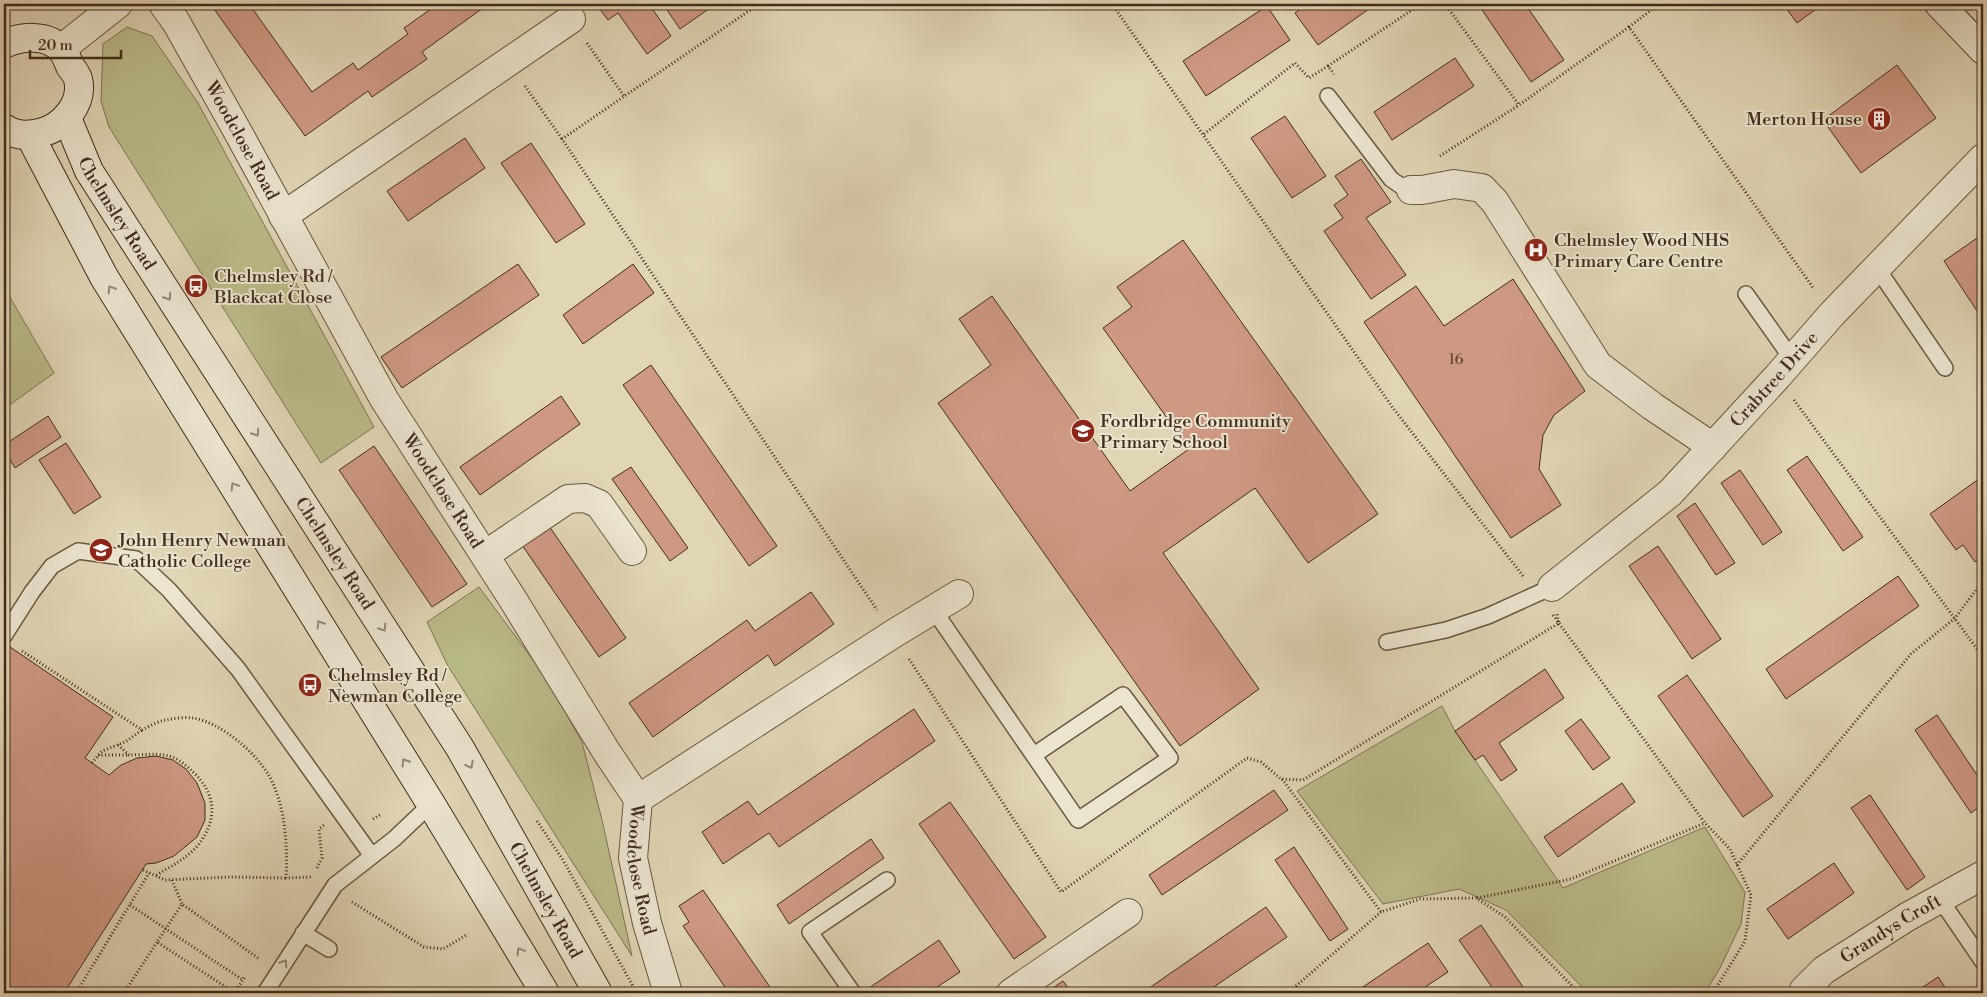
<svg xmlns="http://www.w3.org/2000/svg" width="1987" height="997" font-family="'Libre Bodoni',serif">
<rect width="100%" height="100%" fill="#e0d5b5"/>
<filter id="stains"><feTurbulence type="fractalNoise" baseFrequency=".004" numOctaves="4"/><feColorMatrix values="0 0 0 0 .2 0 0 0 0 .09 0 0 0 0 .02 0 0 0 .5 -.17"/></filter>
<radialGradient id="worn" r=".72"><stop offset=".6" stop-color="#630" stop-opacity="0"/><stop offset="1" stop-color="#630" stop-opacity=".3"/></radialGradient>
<path fill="#babb88" stroke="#7e7452" d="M127,27L152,36L198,103L374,427L321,463L109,127L101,101L103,44Z
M4,287L54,373L4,409Z
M479,587L545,676L582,742L602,820L632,956L448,666L427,622Z
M1442,706L1455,731L1563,888L1705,827L1745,892L1741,924L1720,968L1705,993H1588L1506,910L1459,889L1383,904L1297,791Z"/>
<path fill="#cf9883" stroke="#412c1d" d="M221,4H249L312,92L353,63L358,70L408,34L404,28L438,4H486L487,5L422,52L427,59L372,97L368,91L305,136L214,9Z
M596,4H649L671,36L647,54L618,13L608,20Z
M663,4H716L680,29Z
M1308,4H1376L1318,45L1295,13Z
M1478,4H1525L1564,60L1531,82Z
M1783,4H1823L1797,23Z
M1267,6L1290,40L1206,96L1183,61Z
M1455,58L1474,86L1392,140L1374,112Z
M1897,65L1936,118L1861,173L1823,120Z
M1285,116L1326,176L1292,198L1251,138Z
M465,138L485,168L408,221L387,191Z
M531,143L585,224L556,243L501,163Z
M1361,159L1391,202L1366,218L1406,275L1371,299L1324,231L1343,218L1334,205L1348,195L1335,176Z
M1983,234V320L1944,261Z
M1183,240L1378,514L1308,563L1255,488L1163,553L1259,689L1180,746L938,403L991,365L959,319L992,296L1130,491L1189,449L1103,328L1132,307L1117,287Z
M518,264L539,295L402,388L381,357Z
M633,264L654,293L583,344L563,315Z
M1513,279L1585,391L1554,415L1543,435L1539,469L1561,505L1511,538L1364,322L1416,286L1444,326Z
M651,365L777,546L749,566L623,385Z
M561,396L580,424L480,495L460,467Z
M48,416L61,437L15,468L4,449V445Z
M66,443L101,497L74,514L39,460Z
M374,446L467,584L432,607L339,470Z
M1807,456L1863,537L1843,551L1787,470Z
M631,467L688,548L670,561L612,479Z
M1740,470L1782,532L1763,545L1721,483Z
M1983,476V556L1975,562L1963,545L1956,550L1930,514Z
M1695,503L1735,563L1716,575L1677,516Z
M549,526L626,638L599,657L522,545Z
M1658,546L1721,639L1692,659L1629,566Z
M1898,576L1919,606L1786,699L1766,669Z
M811,592L834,624L775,666L768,655L653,737L629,703L747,620L755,631Z
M10,647L113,717L85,758L109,775L121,765L137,758L156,756L173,760L186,769L197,783L205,803V820L197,837L174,856L156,863L146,864L64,993H4V652L7,654Z
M1545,669L1564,698L1499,743L1517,770L1501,781L1483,755L1475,760L1455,731Z
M1687,675L1773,796L1743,817L1658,696Z
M914,709L935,741L779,847L769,833L723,864L702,832L748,801L758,815Z
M1937,715L1983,784V804L1971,813L1915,730Z
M1581,719L1610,758L1593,770L1565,731Z
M1622,783L1635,802L1558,857L1544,837Z
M1274,790L1288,810L1162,895L1149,875Z
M1870,795L1925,877L1907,890L1851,808Z
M950,802L1046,937L1014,959L919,824Z
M871,839L884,858L789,924L777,905Z
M1294,847L1348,929L1330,941L1275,860Z
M1834,863L1854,893L1788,939L1767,909Z
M703,890L774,993H729L683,926L689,922L679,906Z
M1266,907L1287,937L1205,993H1142Z
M1481,925L1527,993H1496L1459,940Z
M939,940L960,972L928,993H872L869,988Z
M1428,943L1448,972L1416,993H1354Z
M1938,977L1949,993H1914Z
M1063,981L1072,993H1046Z"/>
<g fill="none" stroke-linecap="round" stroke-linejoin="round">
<g stroke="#695643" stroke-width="18">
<path id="lane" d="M1328,96L1391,179L1401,186L1411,190
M1877,268L1945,368
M1746,294L1792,359
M933,609L1078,820L1170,758L1123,695L1034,755
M4,636L32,592L52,566L78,551L136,559L169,590L238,669L372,856
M1387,642L1446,630L1488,616L1552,587
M1940,899L1983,962
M303,933L329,949
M265,993L335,885L394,839L431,804
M853,993L810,932L887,880"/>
</g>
<g stroke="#695643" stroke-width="30">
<g id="street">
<path id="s1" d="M163,4L176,22L234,125L384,399L512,598L606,751L638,799L633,858L647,923L668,993"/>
<path d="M61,49L118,4"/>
<path d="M1411,190H1422L1454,184L1482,188L1495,202L1598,365L1652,406L1713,447"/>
<path d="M283,216L571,19"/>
<path d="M485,555L568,499L585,498L599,504L632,551"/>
<path id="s2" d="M1552,587L1670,493L1777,377L1832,314L1983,158"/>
<path d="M638,799L893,634L959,594"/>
<path d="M1011,993L1128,913"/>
<path id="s3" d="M1807,993L1804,990L1824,970L1907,917L1983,875"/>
</g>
</g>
<g stroke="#412c1d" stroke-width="30">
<g id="secondary">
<path d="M1939,4L1983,50"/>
<path d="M4,44C21,36 47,34 61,49C65,53 68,61 70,66C73,70 77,75 78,79C84,104 62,128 40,133C28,136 15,136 4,128"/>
<path id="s4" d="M67,118L89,171L460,748L598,993"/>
<path d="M30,136L104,277L431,804L545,993"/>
</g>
</g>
<path stroke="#412c1d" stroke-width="3" stroke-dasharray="1 2.5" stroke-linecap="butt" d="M759,4L562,139L877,610
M1112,4L1393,408L1523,576
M1445,4L1519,105L1629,27L1814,289
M1629,27L1659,4
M587,43L624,96
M1328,66L1421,4
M525,86L562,139
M1204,134L1295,63L1309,78L1328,66L1334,74
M1440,156L1519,105
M1794,400L1983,657
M1553,615L1705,823L1730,849L1751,895L1745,941L1713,993
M22,651L142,730C150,726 158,721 166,720C174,718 185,717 193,718C220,722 254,751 268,774C285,802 288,846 286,878L313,877
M909,659L1061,892L1247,758L1261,762L1281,779L1303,780L1559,623L1557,614
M118,745L129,755C144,755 161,752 175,758C181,761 188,767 193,772C216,793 218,819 199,844C188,858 171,866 155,876
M98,755H128
M92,763L102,751L125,742L142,730
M1282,779L1381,912L1420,899L1476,898L1505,917L1579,993
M373,819L380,815
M537,821L563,860L634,988
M1737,865L1911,654L1955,618L1983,581
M317,868L322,858L319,829L324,825
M143,870L165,880L230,877L286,878
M172,880L182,904
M1477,898L1571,879L1705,823
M352,902L424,947L443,949L468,934
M130,905L243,980
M76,993L149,873
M124,993L157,942
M234,993L245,977
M235,993L157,942L182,904L258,958
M1288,993L1381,912"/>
<use href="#lane" stroke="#ebe4cf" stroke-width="15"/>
<use href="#street" stroke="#ebe4cf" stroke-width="28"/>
<use href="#secondary" stroke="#ebe4cf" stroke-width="28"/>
</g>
<defs><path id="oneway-chevron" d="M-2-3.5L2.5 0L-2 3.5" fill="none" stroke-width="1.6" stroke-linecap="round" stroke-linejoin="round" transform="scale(1.25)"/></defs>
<g stroke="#968876">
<use href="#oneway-chevron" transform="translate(111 289) rotate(-122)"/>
<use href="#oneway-chevron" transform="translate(168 297) rotate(57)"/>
<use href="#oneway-chevron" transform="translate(256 433) rotate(57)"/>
<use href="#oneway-chevron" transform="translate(234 486) rotate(-122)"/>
<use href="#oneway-chevron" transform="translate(320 624) rotate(-122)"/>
<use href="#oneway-chevron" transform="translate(383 628) rotate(57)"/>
<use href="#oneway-chevron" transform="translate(405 762) rotate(-122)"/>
<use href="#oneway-chevron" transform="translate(470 765) rotate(61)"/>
<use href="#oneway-chevron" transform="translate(520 951) rotate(-121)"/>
<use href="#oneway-chevron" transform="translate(284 963) rotate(-57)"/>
</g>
<defs>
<g id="building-disc" transform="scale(1.25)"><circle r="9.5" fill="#8f2418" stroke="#ebe4cf"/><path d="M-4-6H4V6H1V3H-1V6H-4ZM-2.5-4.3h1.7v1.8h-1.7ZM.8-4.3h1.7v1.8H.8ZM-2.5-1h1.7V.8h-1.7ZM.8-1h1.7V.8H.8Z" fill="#fff"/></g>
<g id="hospital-disc" transform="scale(1.25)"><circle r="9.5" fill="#8f2418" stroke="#ebe4cf"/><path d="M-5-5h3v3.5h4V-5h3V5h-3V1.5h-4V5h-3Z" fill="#fff"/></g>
<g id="bus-disc" transform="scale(1.25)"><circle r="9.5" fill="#8f2418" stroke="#ebe4cf"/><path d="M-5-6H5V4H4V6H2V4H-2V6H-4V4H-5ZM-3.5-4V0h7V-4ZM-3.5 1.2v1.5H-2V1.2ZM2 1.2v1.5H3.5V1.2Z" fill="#fff"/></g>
<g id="school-disc" transform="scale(1.25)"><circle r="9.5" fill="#8f2418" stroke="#ebe4cf"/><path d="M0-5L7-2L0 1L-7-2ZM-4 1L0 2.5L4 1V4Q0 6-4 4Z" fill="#fff"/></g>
</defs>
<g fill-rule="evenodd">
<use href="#building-disc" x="1879" y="119"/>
<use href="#hospital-disc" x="1536" y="250"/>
<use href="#bus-disc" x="196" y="286"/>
<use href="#school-disc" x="1083" y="431"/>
<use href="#school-disc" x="101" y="550"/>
<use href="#bus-disc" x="310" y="685"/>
</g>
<g text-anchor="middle" stroke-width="4" stroke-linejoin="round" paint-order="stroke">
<g font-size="15" fill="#644736">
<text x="1456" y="364">16</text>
</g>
<g font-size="18" fill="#412c1d" stroke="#ebe4cf" text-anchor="start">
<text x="1862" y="125" text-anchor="end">Merton House</text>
<text x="1554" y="246">Chelmsley Wood NHS<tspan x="1554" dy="21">Primary Care Centre</tspan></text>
<text x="214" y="282">Chelmsley Rd /<tspan x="214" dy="21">Blackcat Close</tspan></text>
<text x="1100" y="427">Fordbridge Community<tspan x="1100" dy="21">Primary School</tspan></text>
<text x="118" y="546">John Henry Newman<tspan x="118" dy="21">Catholic College</tspan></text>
<text x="328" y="681">Chelmsley Rd /<tspan x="328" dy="21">Newman College</tspan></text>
</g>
<g font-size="18" fill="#412c1d" stroke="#ebe4cf">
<text dy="6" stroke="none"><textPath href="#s1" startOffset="158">Woodclose Road</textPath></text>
<text dy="6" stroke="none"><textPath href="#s4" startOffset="108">Chelmsley Road</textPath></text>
<text dy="6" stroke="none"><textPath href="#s2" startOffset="305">Crabtree Drive</textPath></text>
<text dy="6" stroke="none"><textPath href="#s1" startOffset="562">Woodclose Road</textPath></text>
<text dy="6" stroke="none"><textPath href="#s4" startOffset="512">Chelmsley Road</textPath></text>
<text dy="6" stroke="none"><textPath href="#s1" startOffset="998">Woodclose Road</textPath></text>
<text dy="6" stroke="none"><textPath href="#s4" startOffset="918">Chelmsley Road</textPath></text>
<text dy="6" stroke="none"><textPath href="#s3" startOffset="111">Grandys Croft</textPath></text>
</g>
</g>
<rect width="1987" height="997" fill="none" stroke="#e0d5b5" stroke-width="20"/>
<rect x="5" y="5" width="1977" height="987" fill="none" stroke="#412c1d" stroke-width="2.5"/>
<rect x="10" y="10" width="1967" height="977" fill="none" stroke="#412c1d"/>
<path d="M30 50v8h91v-8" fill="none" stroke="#412c1d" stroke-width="2.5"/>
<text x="38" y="50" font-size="15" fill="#412c1d" stroke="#ebe4cf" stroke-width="4" paint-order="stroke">20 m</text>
<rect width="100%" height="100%" filter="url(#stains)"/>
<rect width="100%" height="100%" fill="url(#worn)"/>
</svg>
